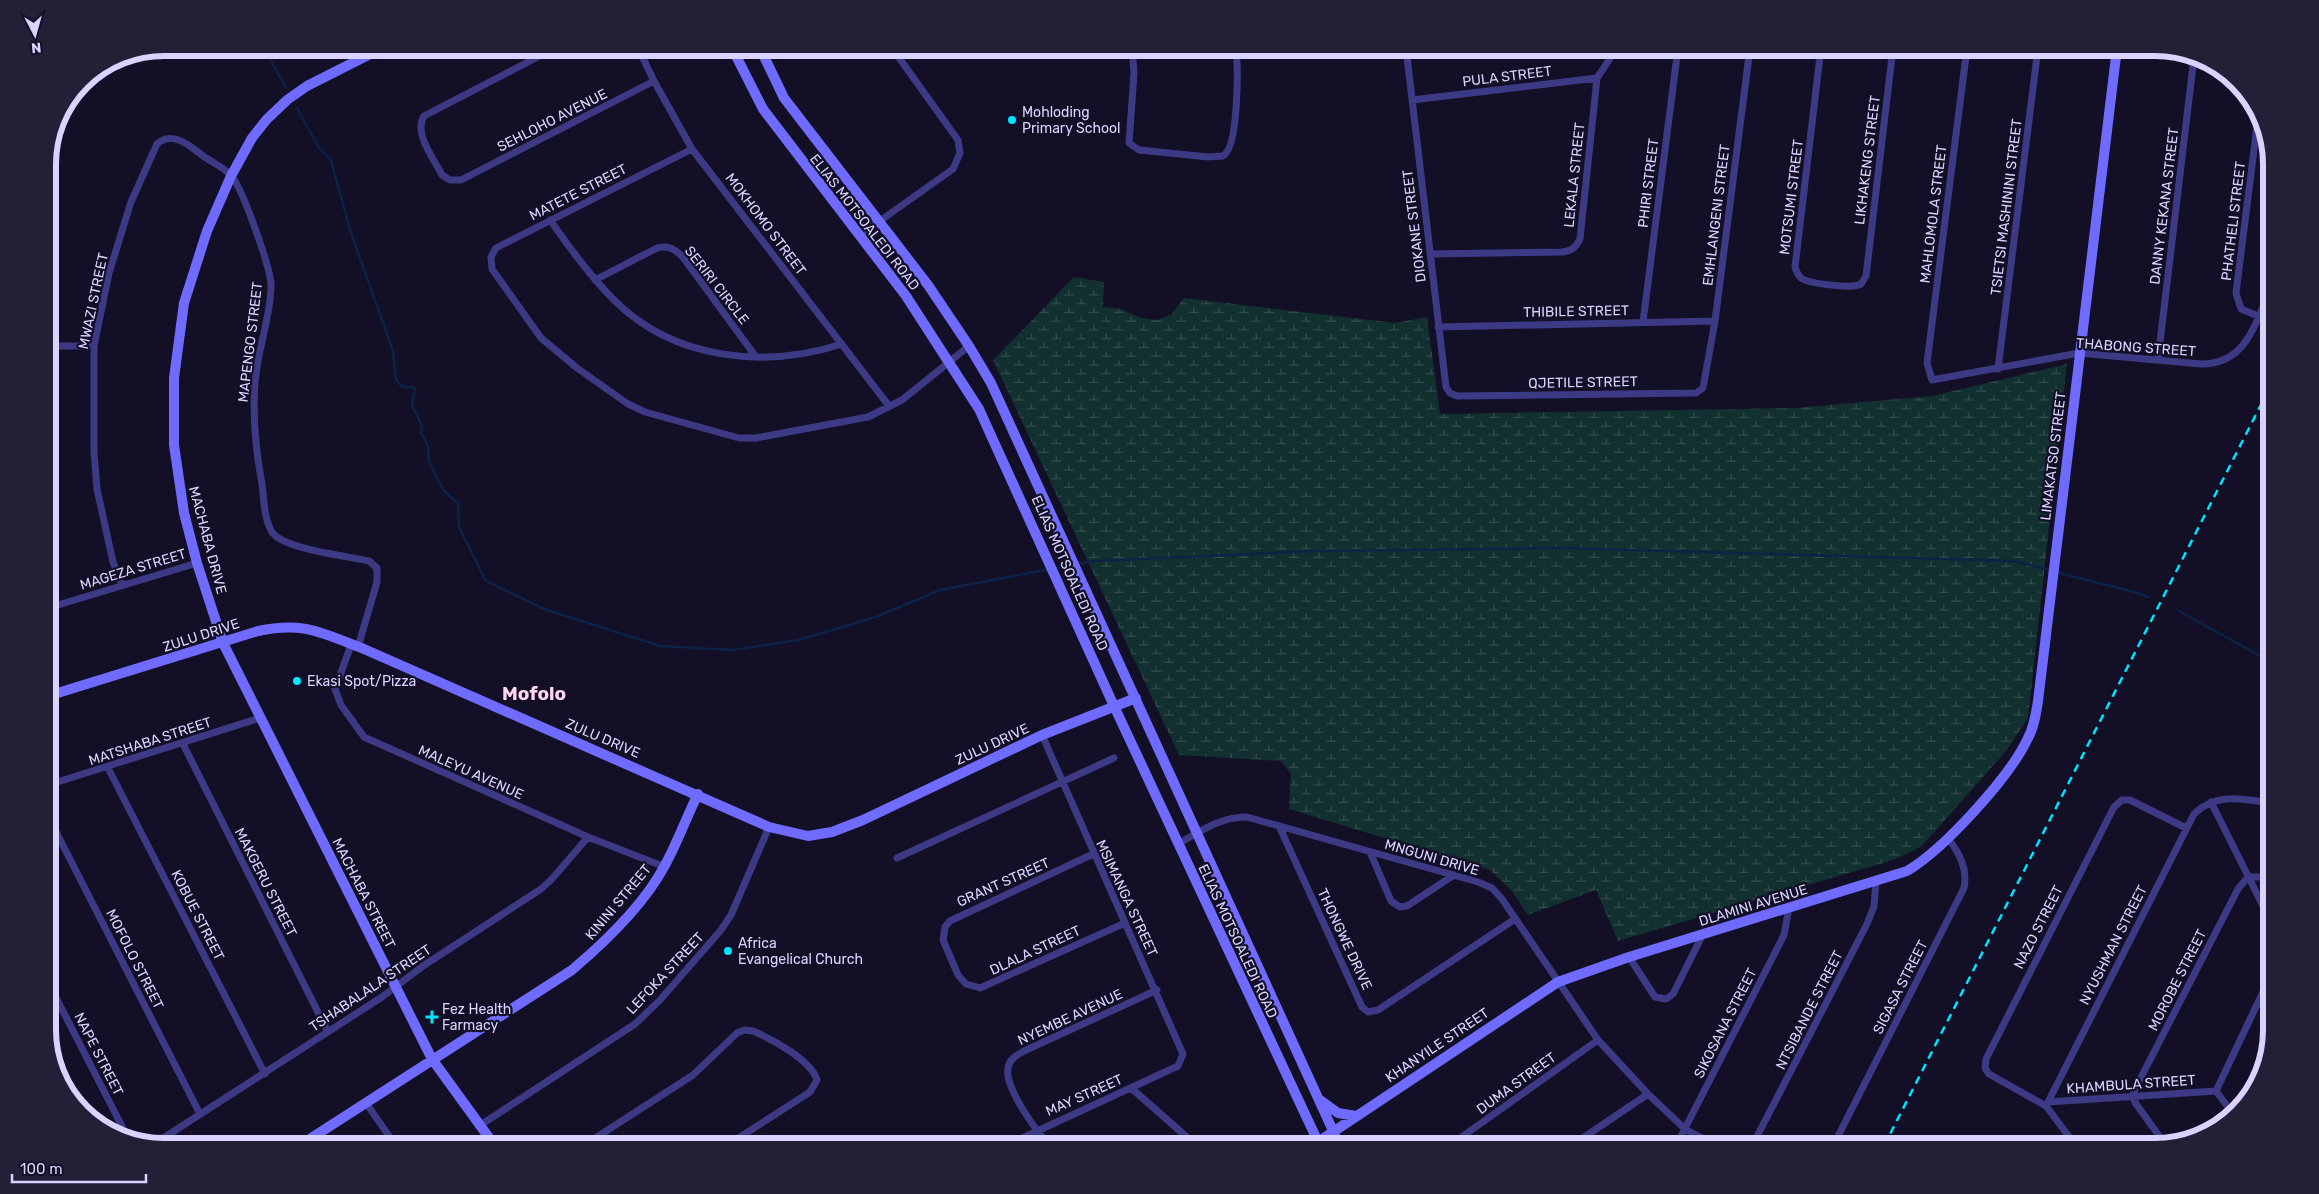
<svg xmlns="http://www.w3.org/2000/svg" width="2319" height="1194" font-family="Rubik,sans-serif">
<defs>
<pattern id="wetland-marsh" width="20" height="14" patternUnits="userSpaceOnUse" patternTransform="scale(1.25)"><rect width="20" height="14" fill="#12302f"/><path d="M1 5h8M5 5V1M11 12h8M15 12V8" fill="none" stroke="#344d4e"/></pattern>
</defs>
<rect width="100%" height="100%" fill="#130f26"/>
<path fill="url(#wetland-marsh)" d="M1074,277L1104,282L1103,307L1121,309L1141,318L1157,320L1171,315L1184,298L1395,323L1427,317L1440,414L1795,408L1932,396L2067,364L2028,718L2006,751L1921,847L1893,860L1618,941L1596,890L1528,915L1512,891L1490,870L1289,809L1291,774L1281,761L1179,755L993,360Z"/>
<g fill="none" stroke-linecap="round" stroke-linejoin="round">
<path stroke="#0c2248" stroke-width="2.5" d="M264,48L286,88
M297,108L319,148L331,160L350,230L393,351L396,379L401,386L415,388L412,405L422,426L421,433L428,446L429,462L444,491L458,503L459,527L486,581L544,609L660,646L733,650L798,640L876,617L940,590L1050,569
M1078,564L1096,561L1314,551L1559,548L2014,561L2050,570
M1055,568L1072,565
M2055,572L2138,593L2148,597
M2179,611L2271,662"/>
<path stroke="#3d3a85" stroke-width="7" d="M555,48L424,116C413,133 434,159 442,175L450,180H461L654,81
M638,48L654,81L692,149L889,406
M1132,48L1134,73L1129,143L1139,150L1208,157L1223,156C1239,147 1238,67 1236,48
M1406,48L1446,387L1450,393L1457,396L1696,393L1703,388L1715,321L1750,48
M1821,48L1795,267C1796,271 1798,275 1801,278C1809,284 1853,289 1861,284L1866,276L1893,48
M1967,48L1927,363L1932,380L2079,353L2201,364C2247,364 2254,324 2271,289
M1412,100L1597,78
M2255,142H2262L2264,136
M692,149L496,248L491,257L492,269L541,338L577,368L628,404L645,412L739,438H756L868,417L902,400L969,346
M550,220C570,248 590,276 614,300C674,360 765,369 842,344
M860,235L953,169L960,153L958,140L892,48
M1430,254L1562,252C1572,251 1576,247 1580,239L1597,78L1617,48
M595,280L657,248C668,245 674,249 682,256L756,357
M2258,316L2241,309L2236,293L2258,118
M1643,322L1678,48
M1438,327L1715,321
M48,346H94
M2158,359L2194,57
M1998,369L2038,48
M122,585L113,562L97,489L94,452V346L109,273L131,202L157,144C173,129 192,148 206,158C214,163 225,169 231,175C242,187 271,269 271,285C271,312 261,340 257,367C251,405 255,446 262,484C264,499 264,519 272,532C283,549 347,556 369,561L377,568V582L358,647
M48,608L197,563
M351,645L335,689L341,705L364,737L588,837L665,867
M183,744L328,1032
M108,768L265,1074
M48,785L260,718
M2211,802L2271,922
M48,816L200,1114
M1279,826L1362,1007L1368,1012L1378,1010L1515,919
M1178,844C1199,832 1222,816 1247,817L1478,882L1492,888L1502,899L1598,1040L1648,1094L1685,1129L1717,1146
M1370,852L1391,901L1400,907L1407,906L1454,875
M1093,854L950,921L945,927L943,940L958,975L966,984L980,988L1125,923
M897,858L1114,758
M1629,957L1655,997L1666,999L1673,994L1702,936
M48,982L128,1138
M1131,1088L1197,1146
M2216,1091L2271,975
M2216,1091L2231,1111
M2048,1102L2216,1091
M366,1103L396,1146
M2046,1106L2194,814C2216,792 2243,799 2271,803
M479,1126L635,1024L660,1000L721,930L731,915L769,827
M154,1144L382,997L423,966L541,889L551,880L588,837
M2165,1144L2136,1104L2133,1097L2134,1091L2238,889L2248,877H2271
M583,1146L693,1075L737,1033L744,1030L753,1031C772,1039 811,1060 817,1080L810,1092L726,1146
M1005,1146L1178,1066L1183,1054L1042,735
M1051,1146C1037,1133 1004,1087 1008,1068C1009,1059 1017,1055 1024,1051L1157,990
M1449,1146L1598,1040
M1571,1146L1648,1094
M1676,1146L1784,935L1789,908
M1752,1146L1867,924L1874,906L1876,882
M1833,1146L1964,888C1968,868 1959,853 1948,838
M2076,1146L2046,1106L1989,1074L1985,1068L1986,1059L2114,807L2122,800H2130L2186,828"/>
<path stroke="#6f6bff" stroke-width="10" d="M382,48L307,86L287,100L267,119L252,138L231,176L207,231L184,303L174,378V445L184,513L197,563L223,643L432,1059L495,1146
M732,48L763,109L906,296L979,409L1114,706L1320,1146
M760,48L784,98L928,285L969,346L991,383L1340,1146
M48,696L258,631C304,621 322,633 364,649L769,827L808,836L832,832L863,820L1042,735L1136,698
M1320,1100L1338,1113L1356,1116
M299,1146L572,970C605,942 643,906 664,867C677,844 686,818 698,794
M1312,1146L1558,982L1629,957L1907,871C1943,850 2010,777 2028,738C2034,727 2036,714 2038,701L2117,48"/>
<path stroke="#00e5ff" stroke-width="2.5" stroke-dasharray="8 6" stroke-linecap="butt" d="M1884,1146L2271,385"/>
</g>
<g fill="#00e5ff" stroke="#130f26" stroke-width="2">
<circle cx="1012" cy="120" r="5"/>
<circle cx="297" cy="681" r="5"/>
<circle cx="728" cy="951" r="5"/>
<path d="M429.5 1009.5h5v5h5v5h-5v5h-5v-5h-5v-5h5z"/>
</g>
<g text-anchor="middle" stroke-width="4.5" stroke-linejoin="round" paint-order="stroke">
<g font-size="14" fill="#d9d4ff" stroke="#130f26">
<text transform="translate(1507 76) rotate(-7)" y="5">PULA STREET</text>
<text transform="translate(552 120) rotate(-27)" y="5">SEHLOHO AVENUE</text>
<text transform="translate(1867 160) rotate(-83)" y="5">LIKHAKENG STREET</text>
<text transform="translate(1574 175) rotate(-84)" y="5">LEKALA STREET</text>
<text transform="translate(1648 183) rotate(-83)" y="5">PHIRI STREET</text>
<text transform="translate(578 192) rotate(-27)" y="5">MATETE STREET</text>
<text transform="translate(1791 197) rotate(-83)" y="5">MOTSUMI STREET</text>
<text transform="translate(2164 206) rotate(-83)" y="5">DANNY KEKANA STREET</text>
<text transform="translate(2006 207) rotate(-83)" y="5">TSIETSI MASHININI STREET</text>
<text transform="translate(1933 214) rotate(-83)" y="5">MAHLOMOLA STREET</text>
<text transform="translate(1716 215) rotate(-83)" y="5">EMHLANGENI STREET</text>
<text transform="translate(2233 221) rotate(-83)" y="5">PHATHELI STREET</text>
<text transform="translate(865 222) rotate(52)" y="5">ELIAS MOTSOALEDI ROAD</text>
<text transform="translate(766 224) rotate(53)" y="5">MOKHOMO STREET</text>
<text transform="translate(1414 226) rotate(-97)" y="5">DIOKANE STREET</text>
<text transform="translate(717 285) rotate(52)" y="5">SERIRI CIRCLE</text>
<text transform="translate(93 301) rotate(-78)" y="5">MWAZI STREET</text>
<text transform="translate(1576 311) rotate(-1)" y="5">THIBILE STREET</text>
<text transform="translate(250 342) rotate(-83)" y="5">MAPENGO STREET</text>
<text transform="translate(2136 347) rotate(4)" y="5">THABONG STREET</text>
<text transform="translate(1583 382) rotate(-1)" y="5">QJETILE STREET</text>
<text transform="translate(2053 456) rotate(-83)" y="5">LIMAKATSO STREET</text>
<text transform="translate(208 540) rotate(75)" y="5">MACHABA DRIVE</text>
<text transform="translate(133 569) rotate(-17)" y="5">MAGEZA STREET</text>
<text transform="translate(1070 573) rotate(66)" y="5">ELIAS MOTSOALEDI ROAD</text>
<text transform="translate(201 635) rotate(-18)" y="5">ZULU DRIVE</text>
<text transform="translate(603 738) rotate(23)" y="5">ZULU DRIVE</text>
<text transform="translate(150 741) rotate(-18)" y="5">MATSHABA STREET</text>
<text transform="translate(992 744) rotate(-25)" y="5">ZULU DRIVE</text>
<text transform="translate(471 772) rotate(24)" y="5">MALEYU AVENUE</text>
<text transform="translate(1432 857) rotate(16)" y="5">MNGUNI DRIVE</text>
<text transform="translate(266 882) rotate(63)" y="5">MAKGERU STREET</text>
<text transform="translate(1003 882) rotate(-24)" y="5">GRANT STREET</text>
<text transform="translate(364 893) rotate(63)" y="5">MACHABA STREET</text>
<text transform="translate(1127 898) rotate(65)" y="5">MSIMANGA STREET</text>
<text transform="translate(618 902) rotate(-50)" y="5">KININI STREET</text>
<text transform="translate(1753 905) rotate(-17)" y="5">DLAMINI AVENUE</text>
<text transform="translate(198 915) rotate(63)" y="5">KOBUE STREET</text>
<text transform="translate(2038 927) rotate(-63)" y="5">NAZO STREET</text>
<text transform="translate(1345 939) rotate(65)" y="5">THONGWE DRIVE</text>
<text transform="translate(1238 941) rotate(65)" y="5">ELIAS MOTSOALEDI ROAD</text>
<text transform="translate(2113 945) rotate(-63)" y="5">NYUSHMAN STREET</text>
<text transform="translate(1035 950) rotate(-25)" y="5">DLALA STREET</text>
<text transform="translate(135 959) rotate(63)" y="5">MOFOLO STREET</text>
<text transform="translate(665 973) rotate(-47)" y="5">LEFOKA STREET</text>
<text transform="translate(2177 980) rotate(-63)" y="5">MOROBE STREET</text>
<text transform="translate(1900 987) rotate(-63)" y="5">SIGASA STREET</text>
<text transform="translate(370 988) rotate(-34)" y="5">TSHABALALA STREET</text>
<text transform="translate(1809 1010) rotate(-63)" y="5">NTSIBANDE STREET</text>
<text transform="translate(1070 1017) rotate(-25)" y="5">NYEMBE AVENUE</text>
<text transform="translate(1725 1023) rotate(-63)" y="5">SIKOSANA STREET</text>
<text transform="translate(1437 1045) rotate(-34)" y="5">KHANYILE STREET</text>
<text transform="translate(99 1054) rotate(63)" y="5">NAPE STREET</text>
<text transform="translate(1516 1083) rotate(-36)" y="5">DUMA STREET</text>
<text transform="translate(2131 1084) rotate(-4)" y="5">KHAMBULA STREET</text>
<text transform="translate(1084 1095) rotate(-24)" y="5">MAY STREET</text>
</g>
<g font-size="14" fill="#d9d4ff" stroke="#130f26" text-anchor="start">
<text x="1022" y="117">Mohloding<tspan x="1022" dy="16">Primary School</tspan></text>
<text x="307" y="686">Ekasi Spot/Pizza</text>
<text x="738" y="948">Africa<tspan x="738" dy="16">Evangelical Church</tspan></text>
<text x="442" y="1014">Fez Health<tspan x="442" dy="16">Farmacy</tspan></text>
</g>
<g font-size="19" font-weight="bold" fill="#ffd6f0" stroke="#130f26">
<text x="534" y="700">Mofolo</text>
</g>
</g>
<path d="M0 0H2319V1194H0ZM164 56H2155A108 108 0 0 1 2263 164V1030A108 108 0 0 1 2155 1138H164A108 108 0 0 1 56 1030V164A108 108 0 0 1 164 56Z" fill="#231f37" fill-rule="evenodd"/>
<path fill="none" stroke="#d9d4ff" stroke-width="6" d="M164 56H2155A108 108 0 0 1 2263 164V1030A108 108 0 0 1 2155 1138H164A108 108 0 0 1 56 1030V164A108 108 0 0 1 164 56Z"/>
<g transform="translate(35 35) rotate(174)" stroke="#130f26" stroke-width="4" paint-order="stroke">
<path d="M0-4L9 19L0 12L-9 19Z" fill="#d9d4ff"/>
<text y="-8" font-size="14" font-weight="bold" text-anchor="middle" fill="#d9d4ff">N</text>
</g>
<path d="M12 1174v8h134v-8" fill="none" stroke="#d9d4ff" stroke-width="2.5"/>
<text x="20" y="1174" font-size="15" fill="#d9d4ff" stroke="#130f26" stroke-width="4" paint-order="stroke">100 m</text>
</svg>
